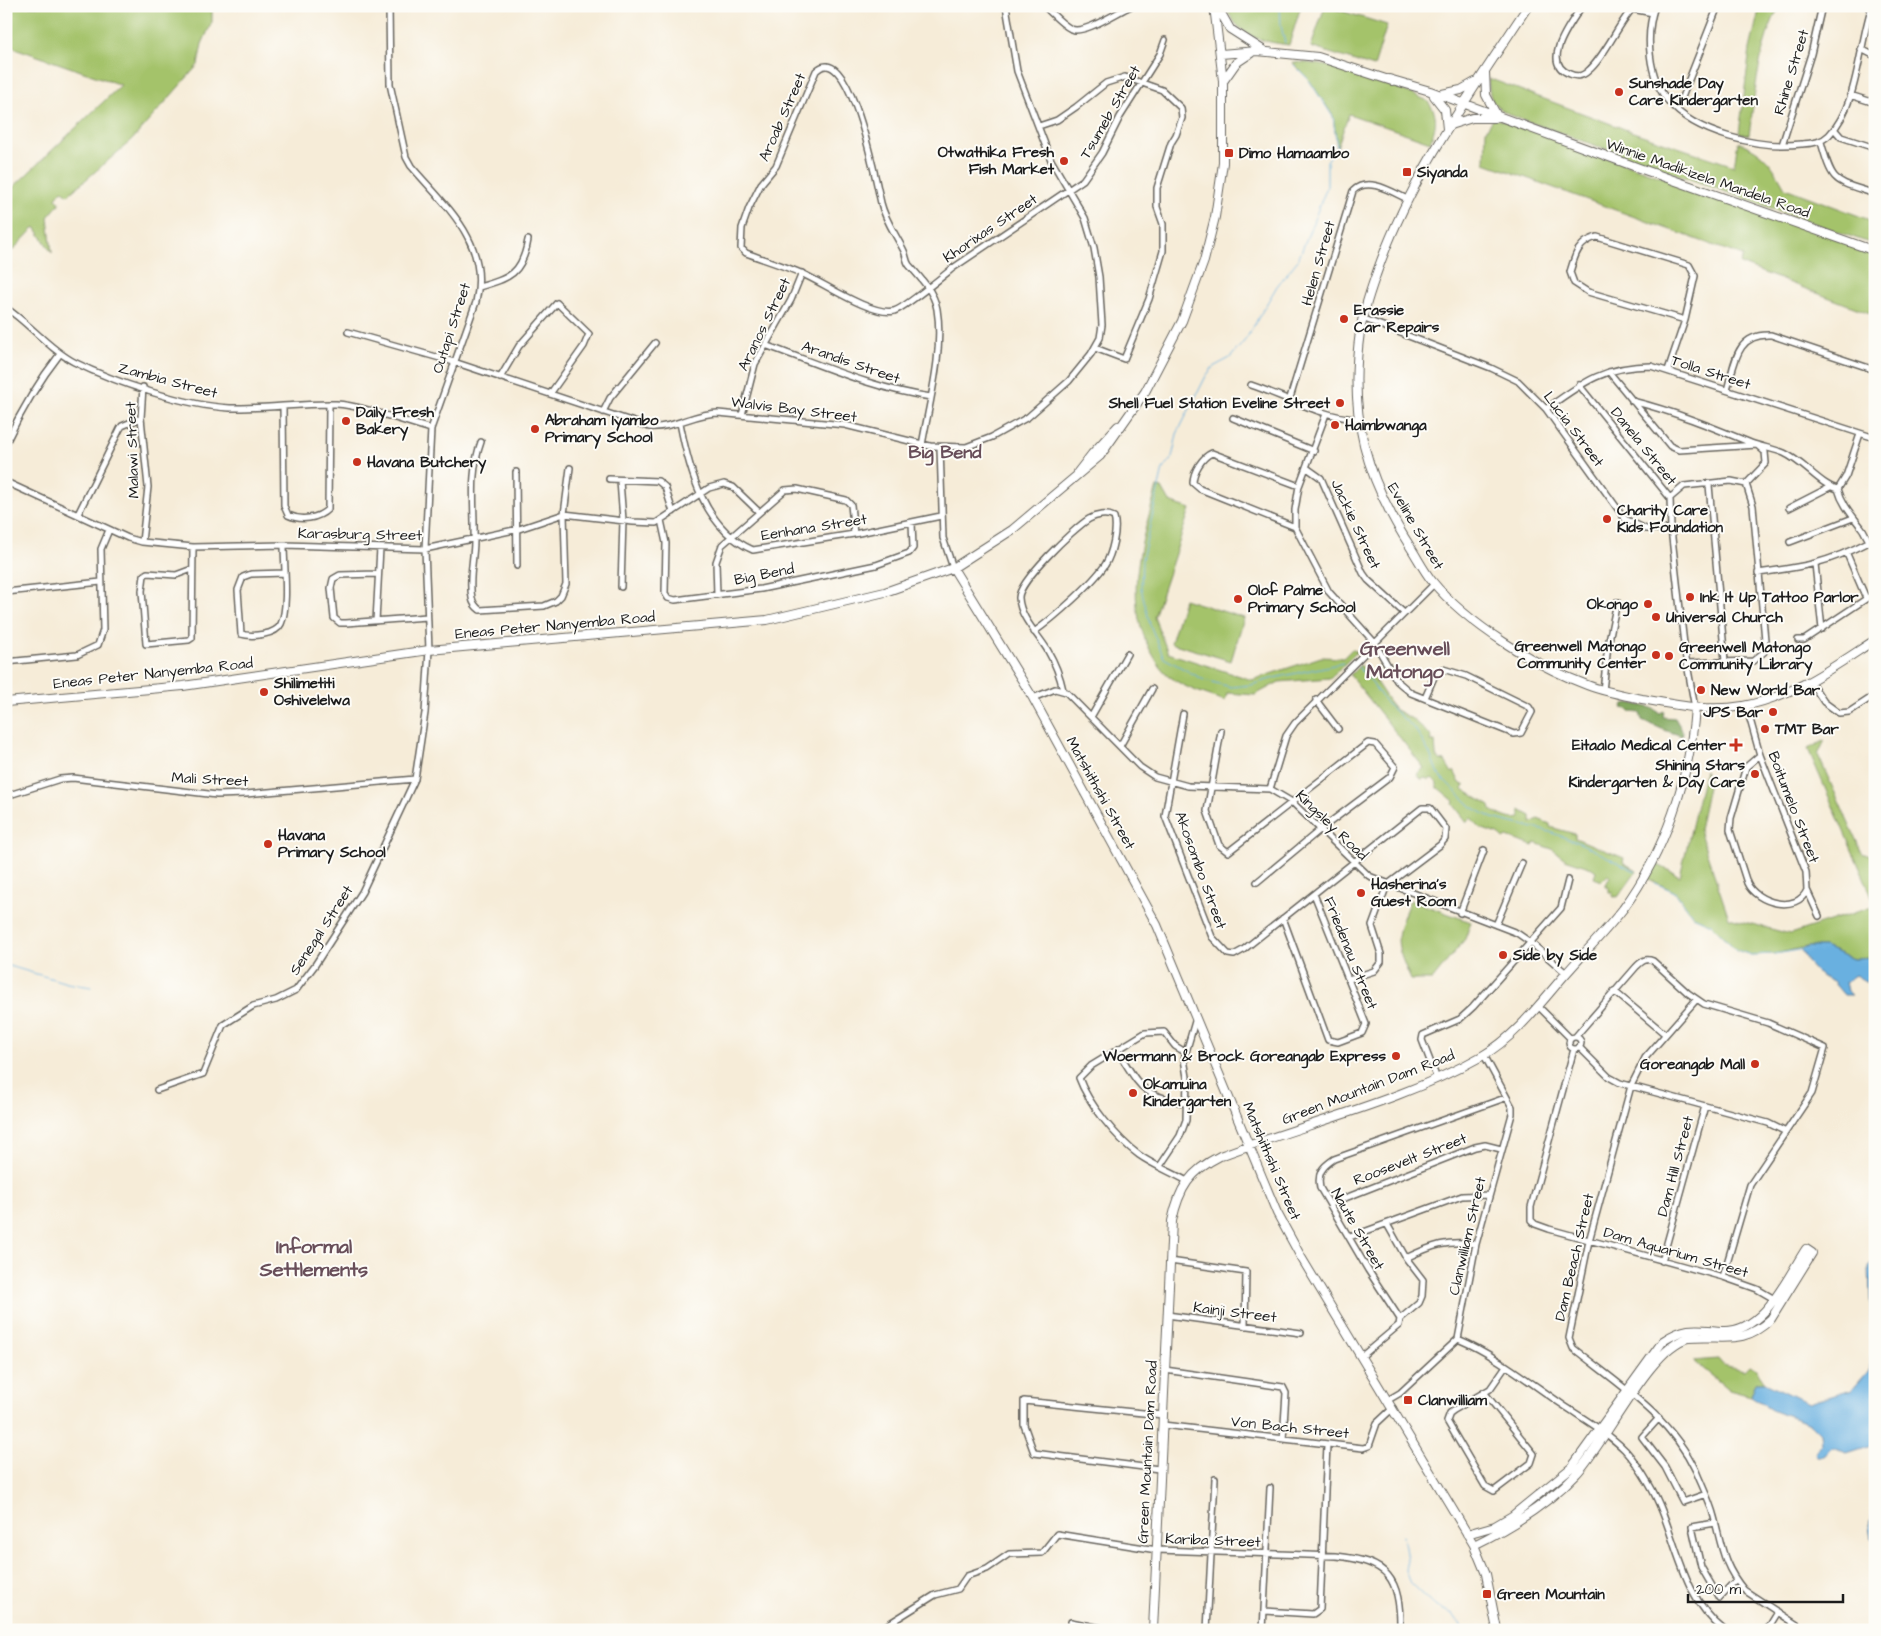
<svg xmlns="http://www.w3.org/2000/svg" width="1881" height="1636" font-family="'Architects Daughter',sans-serif">
<rect width="100%" height="100%" fill="#fdfcf7"/>
<filter id="ink" filterUnits="userSpaceOnUse"><feTurbulence type="fractalNoise" baseFrequency=".02" numOctaves="2"/><feDisplacementMap in="SourceGraphic" scale="10" xChannelSelector="R" yChannelSelector="G"/><feConvolveMatrix kernelMatrix="1 2 1 2 8 2 1 2 1" color-interpolation-filters="sRGB"/></filter>
<filter id="wash" filterUnits="userSpaceOnUse"><feTurbulence type="fractalNoise" baseFrequency=".0096" numOctaves="4" result="noise"/><feDisplacementMap in="SourceGraphic" scale="20" xChannelSelector="R" yChannelSelector="G"/><feGaussianBlur stdDeviation="1.12" result="paint"/><feColorMatrix in="noise" values="0 0 0 0 0 0 0 0 0 0 0 0 0 0 0 0 0 1.4 0 .05"/><feComposite in="paint" operator="in"/></filter>
<g filter="url(#wash)">
<rect width="100%" height="100%" fill="#f6ecd8"/>
<path fill="#a4c36b" stroke="#607044" d="M6,6H212V22L202,44L198,65L132,140L68,195L62,190L56,198L60,203L48,217L52,253L35,227L6,257V227L10,223L6,194L121,85L6,45Z
M1225,6H1301L1289,45C1259,41 1239,37 1225,6Z
M1325,6L1387,25L1374,67L1311,47Z
M1760,6H1780C1759,41 1755,95 1749,135L1739,133L1750,49Z
M1292,62C1338,63 1384,82 1426,100C1439,113 1437,125 1430,142L1349,114L1337,147L1333,116L1309,80Z
M1488,78L1630,131L1734,166L1738,142C1765,152 1772,164 1785,188L1875,222V245L1513,116C1491,105 1490,102 1488,78Z
M1494,118L1875,251V315L1740,264L1743,256L1485,163L1486,130Z
M1157,487L1162,488L1170,502L1190,509L1154,617L1168,653L1252,680L1321,657L1343,658L1352,649L1357,652L1330,678L1279,682L1255,695L1227,693L1225,701C1206,694 1185,689 1169,676C1160,669 1155,658 1149,648C1123,595 1142,540 1157,487Z
M1184,599L1244,618L1231,661L1171,643Z
M1360,665L1370,673L1394,709L1412,719L1432,737L1431,741H1435L1436,755L1440,760L1445,761L1452,773L1454,771L1460,783L1465,786L1463,789L1490,806L1491,810C1501,815 1509,821 1520,818V810L1531,816V823L1538,819L1550,824V827L1575,834V838L1624,858L1623,862L1637,871L1618,897L1612,896L1613,892H1609V888L1605,886L1610,877L1608,875L1602,881L1594,878L1596,871L1592,868L1565,859L1552,849L1535,843L1533,846L1507,837L1504,839L1500,835L1480,828L1471,818L1467,822L1453,804L1454,801L1437,787V783L1432,778L1429,780L1425,778L1421,779L1417,774L1424,768L1350,675Z
M1825,740L1818,755L1862,853L1875,858V903L1808,749Z
M1705,770L1709,782L1699,830L1729,918L1790,934L1875,906V958L1853,959L1824,947H1807L1775,954L1751,955L1736,950L1711,924L1693,916L1675,892L1643,876L1652,862L1680,876Z
M1410,900L1471,922L1465,939L1432,980H1411C1394,941 1394,939 1410,900Z
M1718,1359L1723,1365L1744,1370L1749,1365L1755,1368L1765,1382H1756L1751,1396L1729,1390L1694,1361Z"/>
<path fill="#83a95f" stroke="#50623e" d="M1630,703L1652,708L1660,713L1664,711L1663,717L1675,718L1683,732L1682,736L1664,730L1642,720L1640,713L1630,712L1627,709L1622,708L1624,704Z"/>
<path fill="#69b0e0" stroke="#42667e" d="M1807,947H1824L1853,959L1875,958V981H1865L1855,975L1845,982L1847,991L1851,995H1844L1833,982L1820,976L1808,963L1801,950Z
M1872,1262L1875,1268V1444L1847,1453L1833,1448L1824,1456H1817L1815,1454L1821,1444L1820,1433L1811,1424L1776,1412L1751,1396L1756,1382H1765L1808,1403L1852,1390L1870,1369L1872,1348L1869,1266Z
M1875,1479V1541H1874L1871,1539L1869,1525L1874,1504Z"/>
<g fill="none" stroke-linecap="round" stroke-linejoin="round">
<path stroke="#69b0e0" stroke-width="1" d="M1280,6L1281,26L1285,43
M1294,65L1309,80L1333,117L1337,147L1327,161V187L1298,260L1277,286L1246,339L1230,358L1213,367L1206,376L1177,434L1172,458L1163,469L1142,560L1141,588L1150,625L1164,658L1204,680L1231,687L1251,685L1274,678L1343,663
M1358,667L1366,675L1387,704L1415,729L1430,754L1438,774L1472,807L1492,818L1550,832L1582,844L1635,871
M1655,883L1675,892L1693,916L1711,924L1736,950L1751,955L1775,954L1806,949
M6,965L67,983L91,987
M1403,1536L1407,1559L1405,1570L1409,1581L1435,1606L1453,1614L1464,1630"/>
</g>
</g>
<g filter="url(#ink)">
<g fill="none" stroke-linecap="round" stroke-linejoin="round">
<g stroke="#68655e" stroke-width="8">
<path id="street" d="M1044,6C1052,13 1061,24 1071,29C1084,35 1117,12 1131,6
M1582,6C1572,22 1539,63 1570,74C1576,77 1583,76 1588,71C1603,59 1618,25 1632,9L1653,13
M1655,6C1645,35 1648,77 1668,101C1695,134 1760,149 1801,144C1812,143 1821,143 1829,135C1858,106 1859,44 1872,6
M1861,49L1875,56
M1850,95L1875,103
M1677,110L1718,6
M1039,126L1057,120L1076,107L1106,83L1125,77L1162,90L1181,108L1182,118L1176,135L1171,143L1157,188V207L1163,224V251L1149,299L1124,359L1095,348
M1834,129L1841,137L1875,148
M1821,142C1833,185 1834,180 1875,194
M1782,145L1811,54L1822,6
M1597,237L1689,265L1695,276L1685,320L1588,292L1574,283L1570,272C1575,255 1578,242 1597,237Z
M479,287C510,278 522,274 528,240
M6,308C30,324 49,349 74,362C114,382 186,406 230,408C265,409 301,403 336,404C361,405 405,422 431,429
M1362,318L1491,368L1518,381L1546,409L1625,519L1646,529H1671
M348,332L454,362L649,427C674,429 694,413 718,413L845,425L930,446L966,447L992,437L1028,417L1069,381L1091,354L1100,338L1102,325L1099,277L1094,248L1085,218L1051,160L1017,71L1006,6
M765,345C819,364 873,389 931,397
M1668,370L1685,320
M1609,372L1670,446L1679,450L1757,445L1765,452L1766,463L1746,484
M500,378L519,346L557,303L589,334L584,346L550,394
M1251,385C1284,396 1324,418 1358,419
M1579,385L1670,498L1671,529L1685,653L1695,708
M1727,390C1735,363 1736,333 1771,335L1875,370
M1290,398L1353,191C1368,176 1392,192 1407,199
M1632,401C1673,411 1712,427 1751,443C1762,447 1774,449 1784,453C1804,462 1820,485 1838,489
M283,406L284,506L288,515C301,521 318,519 328,509L329,405
M1546,409C1582,383 1604,366 1651,366L1875,438
M603,412L610,398L655,343
M1326,414L1299,486L1295,510V527L1329,592L1374,642L1397,681L1411,693L1514,734L1521,733L1532,712L1529,707L1466,676L1443,669L1435,675L1425,698
M742,415L755,364L791,300L802,273
M1233,418L1314,451
M680,423C689,470 704,529 753,550L854,534L941,516
M481,442C469,475 475,506 474,541C474,559 468,580 472,598C473,604 476,607 480,610L544,606L556,601L561,596L566,584L564,514L570,468
M6,443C21,411 38,382 60,354
M922,445C929,404 944,351 937,309C934,292 920,277 909,265C906,261 906,255 904,251C896,235 885,220 881,203C877,187 850,37 816,71L776,166L761,184L749,208L742,228L741,248L746,253C765,260 785,266 803,274C825,284 872,316 894,311C903,309 943,276 953,268L1083,180L1102,153L1120,117L1160,54L1165,40
M940,447L943,538L953,568
M1307,468L1321,478L1363,573L1368,580L1404,613
M516,472L517,566
M609,479L658,481L665,487L673,512
M620,481L623,520L621,587
M6,482L128,538L142,542L193,547L284,545L425,549L519,529L564,514L633,522L656,523L709,488L724,484L733,487L759,512
M1709,485L1725,661
M1838,489C1842,504 1852,515 1861,527C1867,534 1866,541 1875,546
M1838,489L1846,476L1860,434
M1670,498L1684,486L1731,481L1746,484L1753,506L1765,640L1764,652L1753,661L1686,663
M1789,508L1830,487
M78,514L120,429L122,426L141,418
M661,520L666,543L665,593L668,598L675,600L761,589L876,565L909,553L913,548L912,522
M1295,527L1200,489L1193,483C1193,472 1202,457 1212,453L1299,486
M142,542L148,487L141,418L143,387
M1790,542L1853,518
M284,545C284,564 289,607 281,624C276,635 252,637 241,634L238,590L243,577L251,574L285,573
M1847,554L1866,598
M1815,564L1822,629
M192,569L176,575L147,573L144,575L142,591L146,644L189,640L192,638L193,547
M1758,573C1803,567 1828,563 1868,542
M377,574L340,575L333,579L331,588L334,618L340,623H346L427,617
M6,592L101,582
M717,595L716,562L722,545L785,490L797,489L846,500L851,505L854,534
M376,621L380,548
M1034,632C1054,618 1092,584 1105,565C1112,554 1118,529 1114,517C1106,513 1096,515 1089,519C1074,528 1018,582 1019,598C1020,618 1038,634 1048,651C1055,663 1060,676 1063,690
M1798,640H1804L1875,593
M6,662L77,655L98,645L103,630L101,549L109,530
M1810,681L1824,702L1839,713L1849,712L1875,695
M1603,691L1608,645L1617,602
M1033,698L1055,689L1066,692L1140,767L1155,777L1188,786L1270,789L1292,802L1369,876L1517,933L1530,942L1566,973
M1316,700L1338,729
M1746,705L1760,755L1806,872L1807,890L1819,916
M1183,714L1165,816L1212,937L1228,954L1234,955L1243,950L1422,808H1430L1446,829L1445,839L1440,845L1387,885L1372,926L1381,954V962L1374,971L1349,979
M1091,717L1127,654
M1221,731L1207,811L1219,845L1228,852L1368,743L1375,744L1395,767L1390,777L1321,829L1257,882
M1120,746L1152,689
M1760,755L1746,767L1731,818L1730,830L1747,883C1756,903 1797,914 1807,890
M1270,789L1286,736L1295,723L1434,584
M6,796L60,779L73,778L217,795L246,794L415,779
M1460,913L1484,850
M1283,918L1328,1040L1338,1042L1362,1033L1366,1024L1314,894
M1496,925L1522,863
M1614,991L1665,1034
M1696,1000L1645,1058L1631,1086L1589,1241L1569,1338L1573,1348C1618,1384 1671,1417 1696,1471C1702,1486 1710,1501 1714,1517C1722,1547 1723,1565 1744,1590L1805,1630
M1538,1006L1570,1038
M1576,1036L1636,967C1642,961 1645,958 1653,961L1688,993L1704,1004L1768,1023L1825,1048L1812,1093L1750,1185L1723,1277
M1569 1043a6 6 0 1 1 12 0a6 6 0 1 1-12 0Z
M1579,1047L1609,1077L1620,1083L1768,1123L1786,1132
M1574,1049L1531,1207V1220L1535,1224L1549,1229L1723,1277L1757,1289L1776,1300
M1117,1050C1143,1091 1139,1093 1188,1104
M1185,1052L1175,1046L1164,1032L1145,1033L1091,1066L1079,1078C1088,1103 1117,1139 1139,1155C1153,1165 1171,1172 1187,1181
M1437,1079L1422,1040L1423,1035L1460,1019L1473,1007L1561,908L1568,880
M157,1090L203,1074L223,1025L253,1006L276,1000L296,990L315,965L362,892L415,779L425,713L429,650L425,549L431,429L476,302C490,242 446,207 411,166L406,157L390,84L389,6
M1160,1166L1180,1136L1186,1120L1187,1077L1184,1059L1196,1018
M1330,1204L1475,1147L1485,1145L1501,1149
M1387,1224L1406,1258L1423,1280L1422,1296L1419,1303L1400,1319
M1350,1237L1462,1196L1489,1195
M1406,1258C1433,1245 1447,1240 1476,1244
M1170,1261L1246,1272L1245,1326
M1662,1261L1705,1106
M1167,1315L1301,1333
M1458,1339C1496,1355 1529,1382 1563,1405C1584,1419 1607,1432 1625,1450C1634,1460 1642,1472 1649,1484C1677,1531 1678,1594 1724,1630
M1362,1356L1399,1325L1400,1319L1368,1270L1320,1188C1317,1173 1322,1167 1334,1159L1505,1098
M1165,1370L1283,1387L1286,1393L1283,1440
M1484,1392L1534,1454L1531,1463L1494,1491L1485,1486L1447,1421L1450,1413L1454,1410L1490,1389L1506,1366
M1388,1400L1400,1393L1458,1339L1476,1244L1512,1114V1107L1484,1055
M1659,1418L1642,1437L1665,1467L1683,1502L1706,1494
M1163,1425L1363,1448L1369,1446L1377,1423L1393,1408
M1159,1469L1034,1453L1024,1425V1401L1163,1415
M1715,1523L1692,1527L1701,1567L1719,1598L1736,1580
M1264,1611L1313,1614L1320,1609L1327,1445
M1071,1622L1111,1630
M887,1625L935,1595L958,1589L967,1576L987,1569L1009,1554L1042,1553L1057,1534L1157,1550L1336,1556C1388,1561 1401,1578 1400,1630
M1207,1630L1215,1479
M1263,1630L1270,1488
M1767,1630L1778,1612"/>
</g>
<g stroke="#68655e" stroke-width="10">
<path id="secondary" d="M1217,6L1230,29L1263,50
M1528,6C1472,91 1411,175 1377,272C1370,292 1363,311 1360,332C1348,416 1366,478 1411,548C1418,559 1424,571 1432,581C1467,624 1536,666 1587,685C1605,692 1623,695 1642,699C1676,705 1709,712 1743,706C1793,697 1833,667 1875,640
M1221,54L1257,51L1318,57L1392,81
M1485,72L1486,95L1496,114
M1389,79L1430,91L1639,168L1875,251
M1224,80L1236,63L1251,53
M1442,94L1461,90L1475,82
M1434,96L1445,110L1447,129
M1450,125L1472,118H1494
M1078,472L1092,454L1118,426
M953,568L1033,698L1157,925L1277,1213L1301,1257L1474,1545L1486,1574L1497,1630
M6,702L183,686L429,650L767,620L885,592L953,568L1012,530L1100,456L1145,392L1182,321L1204,261L1215,217L1223,163V81L1214,6
M1467,1534L1495,1526L1512,1516L1572,1467L1663,1341C1686,1326 1695,1329 1721,1331C1764,1334 1786,1279 1806,1249L1812,1253L1771,1319C1743,1346 1723,1335 1689,1338C1651,1345 1605,1444 1576,1474C1548,1504 1511,1527 1474,1545
M1153,1630L1172,1221C1179,1188 1190,1171 1220,1156C1307,1123 1401,1102 1482,1056C1514,1038 1539,1005 1563,977C1583,954 1604,933 1623,909C1665,852 1690,778 1695,708"/>
</g>
<use href="#street" stroke="#fff" stroke-width="5"/>
<use href="#secondary" stroke="#fff" stroke-width="8"/>
</g>
</g>
<g fill="#c8321e" stroke="#fdfcf7" stroke-width="2">
<circle cx="1619" cy="92" r="5"/>
<rect x="1224" y="148" width="10" height="10" rx="2.5"/>
<circle cx="1064" cy="161" r="5"/>
<rect x="1402" y="167" width="10" height="10" rx="2.5"/>
<circle cx="1344" cy="319" r="5"/>
<circle cx="1340" cy="403" r="5"/>
<circle cx="346" cy="421" r="5"/>
<circle cx="1335" cy="425" r="5"/>
<circle cx="535" cy="429" r="5"/>
<circle cx="357" cy="462" r="5"/>
<circle cx="1607" cy="519" r="5"/>
<circle cx="1690" cy="597" r="5"/>
<circle cx="1238" cy="599" r="5"/>
<circle cx="1648" cy="604" r="5"/>
<circle cx="1656" cy="617" r="5"/>
<circle cx="1656" cy="655" r="5"/>
<circle cx="1669" cy="656" r="5"/>
<circle cx="1701" cy="690" r="5"/>
<circle cx="264" cy="692" r="5"/>
<circle cx="1773" cy="712" r="5"/>
<circle cx="1765" cy="729" r="5"/>
<path d="M1733.5 737.5h5v5h5v5h-5v5h-5v-5h-5v-5h5z"/>
<circle cx="1755" cy="774" r="5"/>
<circle cx="268" cy="844" r="5"/>
<circle cx="1361" cy="893" r="5"/>
<circle cx="1503" cy="955" r="5"/>
<circle cx="1396" cy="1056" r="5"/>
<circle cx="1755" cy="1064" r="5"/>
<circle cx="1133" cy="1093" r="5"/>
<rect x="1403" y="1395" width="10" height="10" rx="2.5"/>
<rect x="1482" y="1589" width="10" height="10" rx="2.5"/>
</g>
<g text-anchor="middle" stroke-width="4" stroke-linejoin="round" paint-order="stroke">
<g font-size="15" fill="#1c1c1c" stroke="#fdfcf7">
<text transform="translate(1791 72) rotate(-73)" y="5">Rhine Street</text>
<text transform="translate(1110 112) rotate(-60)" y="5">Tsumeb Street</text>
<text transform="translate(782 117) rotate(-66)" y="5">Aroab Street</text>
<text transform="translate(1708 178) rotate(19)" y="5">Winnie Madikizela Mandela Road</text>
<text transform="translate(990 228) rotate(-34)" y="5">Khorixas Street</text>
<text transform="translate(1318 263) rotate(-74)" y="5">Helen Street</text>
<text transform="translate(764 324) rotate(-64)" y="5">Aranos Street</text>
<text transform="translate(451 328) rotate(-72)" y="5">Outapi Street</text>
<text transform="translate(851 362) rotate(19)" y="5">Arandis Street</text>
<text transform="translate(1711 372) rotate(18)" y="5">Tolla Street</text>
<text transform="translate(168 380) rotate(15)" y="5">Zambia Street</text>
<text transform="translate(794 409) rotate(7)" y="5">Walvis Bay Street</text>
<text transform="translate(1574 429) rotate(53)" y="5">Lucia Street</text>
<text transform="translate(1644 446) rotate(51)" y="5">Danela Street</text>
<text transform="translate(132 450) rotate(-92)" y="5">Malawi Street</text>
<text transform="translate(1356 524) rotate(65)" y="5">Jackie Street</text>
<text transform="translate(1416 526) rotate(60)" y="5">Eveline Street</text>
<text transform="translate(814 527) rotate(-9)" y="5">Eenhana Street</text>
<text transform="translate(360 534) rotate(1)" y="5">Karasburg Street</text>
<text transform="translate(764 574) rotate(-11)" y="5">Big Bend</text>
<text transform="translate(555 625) rotate(-5)" y="5">Eneas Peter Nanyemba Road</text>
<text transform="translate(153 673) rotate(-6)" y="5">Eneas Peter Nanyemba Road</text>
<text transform="translate(210 779) rotate(3)" y="5">Mali Street</text>
<text transform="translate(1101 793) rotate(61)" y="5">Matshithshi Street</text>
<text transform="translate(1794 807) rotate(69)" y="5">Boitumelo Street</text>
<text transform="translate(1332 825) rotate(44)" y="5">Kingsley Road</text>
<text transform="translate(1201 870) rotate(70)" y="5">Akosombo Street</text>
<text transform="translate(321 930) rotate(-57)" y="5">Senegal Street</text>
<text transform="translate(1351 953) rotate(68)" y="5">Friedenau Street</text>
<text transform="translate(1368 1087) rotate(-21)" y="5">Green Mountain Dam Road</text>
<text transform="translate(1410 1159) rotate(-21)" y="5">Roosevelt Street</text>
<text transform="translate(1272 1161) rotate(67)" y="5">Matshithshi Street</text>
<text transform="translate(1675 1166) rotate(-75)" y="5">Dam Hill Street</text>
<text transform="translate(1358 1229) rotate(60)" y="5">Naute Street</text>
<text transform="translate(1467 1236) rotate(-77)" y="5">Clanwilliam Street</text>
<text transform="translate(1676 1252) rotate(16)" y="5">Dam Aquarium Street</text>
<text transform="translate(1574 1257) rotate(-77)" y="5">Dam Beach Street</text>
<text transform="translate(1235 1312) rotate(7)" y="5">Kainji Street</text>
<text transform="translate(1290 1427) rotate(6)" y="5">Von Bach Street</text>
<text transform="translate(1147 1452) rotate(-87)" y="5">Green Mountain Dam Road</text>
<text transform="translate(1213 1540) rotate(2)" y="5">Kariba Street</text>
</g>
<g font-size="15" font-weight="bold" fill="#1c1c1c" stroke="#fdfcf7" text-anchor="start">
<text x="1629" y="88">Sunshade Day<tspan x="1629" dy="17">Care Kindergarten</tspan></text>
<text x="1054" y="157" text-anchor="end">Otwathika Fresh<tspan x="1054" dy="17">Fish Market</tspan></text>
<text x="1239" y="158">Dimo Hamaambo</text>
<text x="1417" y="177">Siyanda</text>
<text x="1354" y="315">Erassie<tspan x="1354" dy="17">Car Repairs</tspan></text>
<text x="1330" y="408" text-anchor="end">Shell Fuel Station Eveline Street</text>
<text x="356" y="417">Daily Fresh<tspan x="356" dy="17">Bakery</tspan></text>
<text x="545" y="425">Abraham Iyambo<tspan x="545" dy="17">Primary School</tspan></text>
<text x="1345" y="430">Haimbwanga</text>
<text x="367" y="467">Havana Butchery</text>
<text x="1617" y="515">Charity Care<tspan x="1617" dy="17">Kids Foundation</tspan></text>
<text x="1248" y="595">Olof Palme<tspan x="1248" dy="17">Primary School</tspan></text>
<text x="1700" y="602">Ink It Up Tattoo Parlor</text>
<text x="1638" y="609" text-anchor="end">Okongo</text>
<text x="1666" y="622">Universal Church</text>
<text x="1646" y="651" text-anchor="end">Greenwell Matongo<tspan x="1646" dy="17">Community Center</tspan></text>
<text x="1679" y="652">Greenwell Matongo<tspan x="1679" dy="17">Community Library</tspan></text>
<text x="274" y="688">Shilimetiti<tspan x="274" dy="17">Oshivelelwa</tspan></text>
<text x="1711" y="695">New World Bar</text>
<text x="1763" y="717" text-anchor="end">JPS Bar</text>
<text x="1775" y="734">TMT Bar</text>
<text x="1726" y="750" text-anchor="end">Eitaalo Medical Center</text>
<text x="1745" y="770" text-anchor="end">Shining Stars<tspan x="1745" dy="17">Kindergarten &amp; Day Care</tspan></text>
<text x="278" y="840">Havana<tspan x="278" dy="17">Primary School</tspan></text>
<text x="1371" y="889">Hasherina's<tspan x="1371" dy="17">Guest Room</tspan></text>
<text x="1513" y="960">Side by Side</text>
<text x="1386" y="1061" text-anchor="end">Woermann &amp; Brock Goreangab Express</text>
<text x="1745" y="1069" text-anchor="end">Goreangab Mall</text>
<text x="1143" y="1089">Okamuina<tspan x="1143" dy="17">Kindergarten</tspan></text>
<text x="1418" y="1405">Clanwilliam</text>
<text x="1497" y="1599">Green Mountain</text>
</g>
<g font-size="18" font-weight="bold" fill="#684e59" stroke="#fdfcf7">
<text x="945" y="458">Big Bend</text>
</g>
<g font-size="20" font-weight="bold" fill="#684e59" stroke="#fdfcf7">
<text x="1405" y="655">Greenwell<tspan x="1405" dy="23">Matongo</tspan></text>
<text x="314" y="1253">Informal<tspan x="314" dy="23">Settlements</tspan></text>
</g>
</g>
<rect width="1881" height="1636" fill="none" stroke="#fdfcf7" stroke-width="25"/>
<path d="M1688 1594v8h155v-8" fill="none" stroke="#1c1c1c" stroke-width="2.5"/>
<text x="1696" y="1594" font-size="15" fill="#1c1c1c" stroke="#fdfcf7" stroke-width="4" paint-order="stroke">200 m</text>
</svg>
